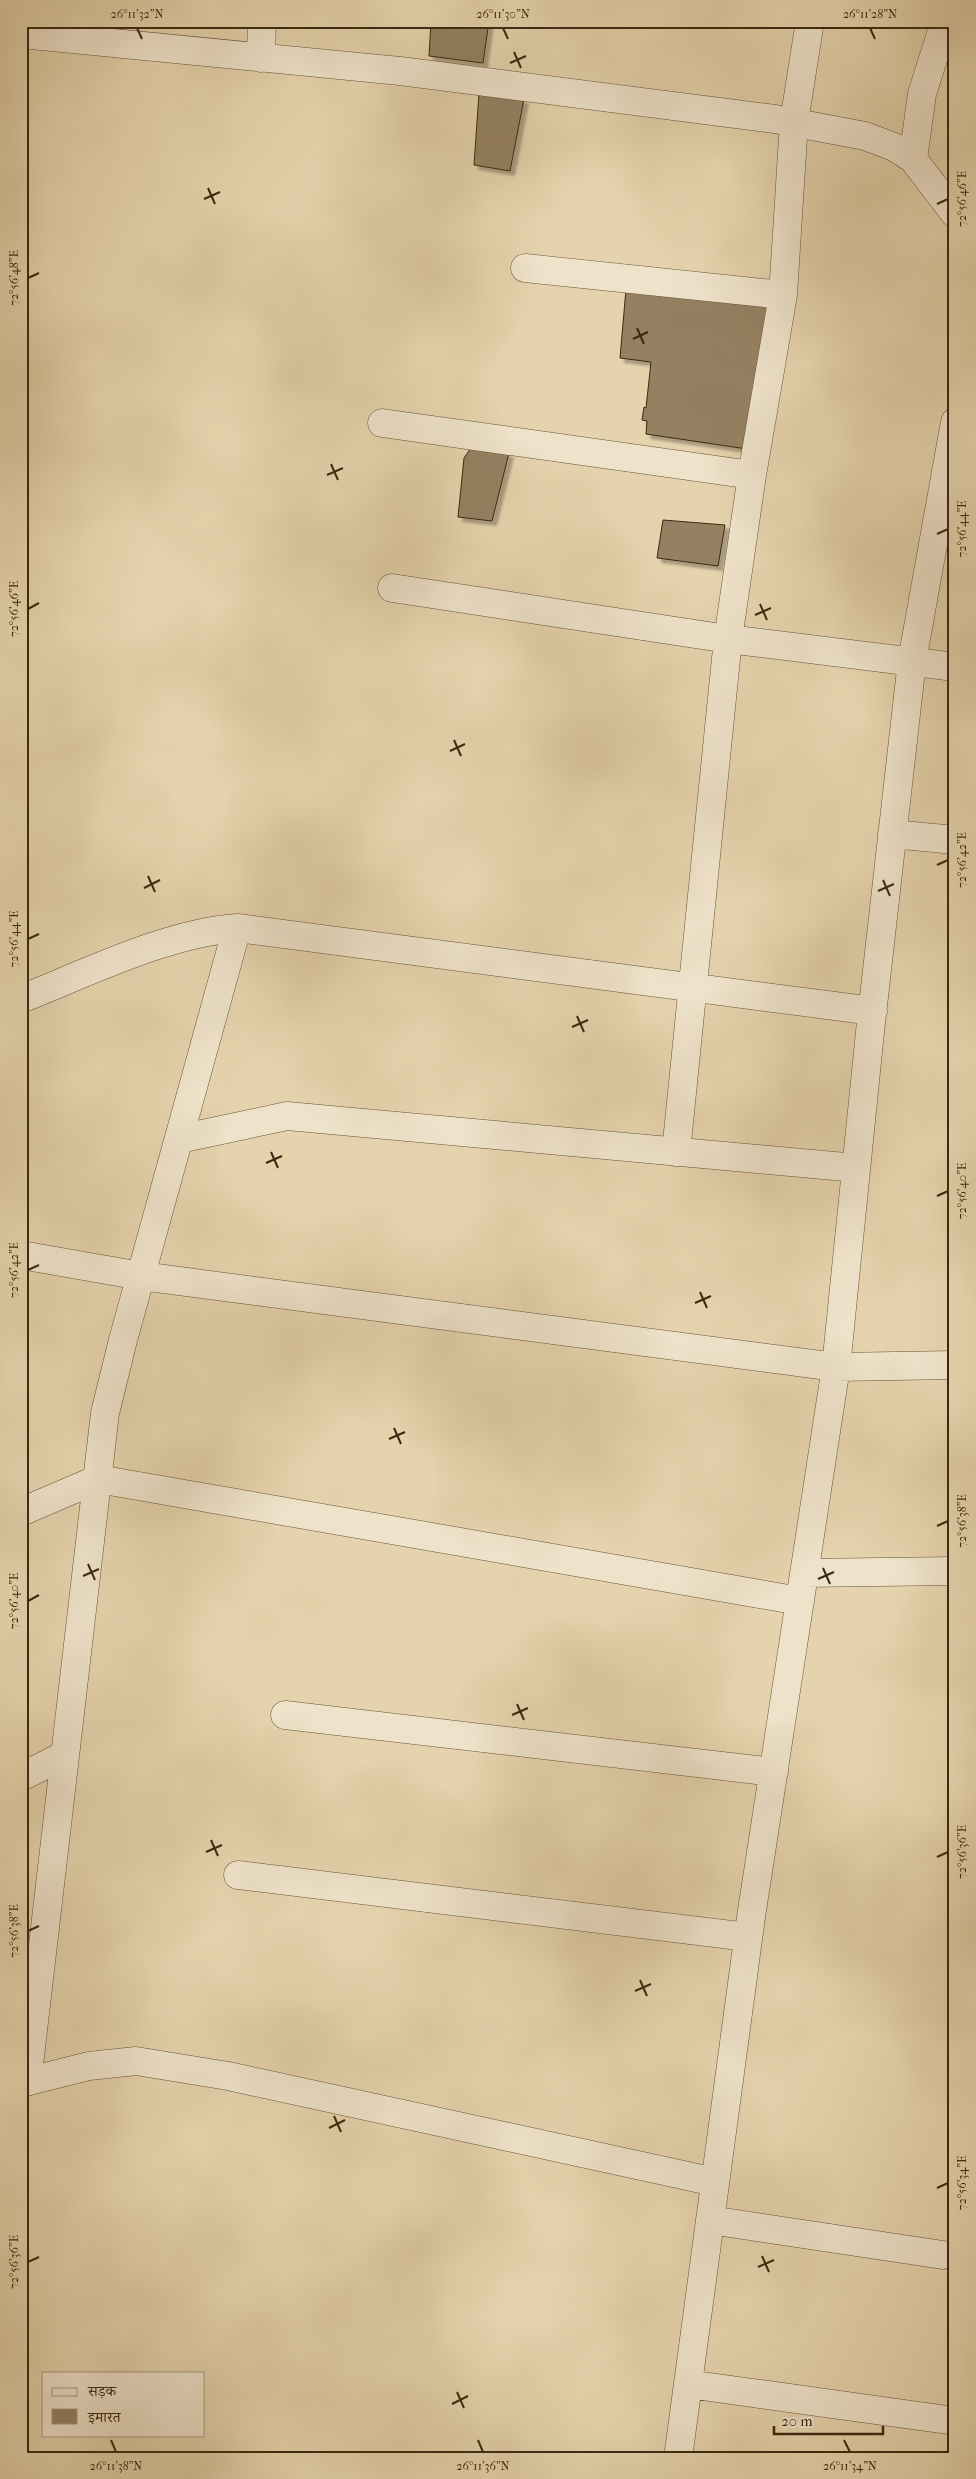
<svg xmlns="http://www.w3.org/2000/svg" width="976" height="2479" font-family="'IM FELL French Canon','Noto Serif Devanagari',serif">
<defs>
<filter id="shadow"><feDropShadow dx="4.5" dy="4.5" stdDeviation="1" flood-color="#0004"/></filter>
</defs>
<rect width="100%" height="100%" fill="#e5d3ad"/>
<filter id="stains"><feTurbulence type="fractalNoise" baseFrequency=".004" numOctaves="4"/><feColorMatrix values="0 0 0 0 .2 0 0 0 0 .09 0 0 0 0 .02 0 0 0 .5 -.17"/></filter>
<radialGradient id="worn" r=".72"><stop offset=".6" stop-color="#630" stop-opacity="0"/><stop offset="1" stop-color="#630" stop-opacity=".3"/></radialGradient>
<path fill="#948162" stroke="#3c2810" filter="url(#shadow)" d="M431,21H489L483,63L429,56Z
M479,93L524,99L510,171L474,165Z
M626,289L768,306L747,449L646,434L647,421L642,420L644,407L646,408L651,362L620,358Z
M471,448L509,453L492,521L458,517L464,458Z
M663,520L725,525L718,566L657,558Z"/>
<g fill="none" stroke-linecap="round" stroke-linejoin="round">
<g stroke="#665337" stroke-width="29">
<path id="minor" d="M945,21L922,94L913,159L955,214
M21,34L400,71L775,119L865,136L894,147L913,159
M261,58L262,21
M525,268L783,295
M382,423L752,475
M392,588L728,639L955,667
M892,834L955,840
M21,999C87,973 167,933 237,928L873,1011
M179,1139L287,1116L856,1168
M676,1152L728,639L752,475L783,295L794,122L810,21
M21,1255L141,1276L836,1367L955,1365
M21,1512L98,1479L800,1601
M804,1573L955,1571
M285,1715L774,1772
M21,1777L65,1755
M238,1875L748,1937
M27,2082L105,1413L123,1340L237,928
M21,2083L89,2066L136,2061L228,2076L715,2182
M710,2220L943,2255
M688,2384L955,2421
M678,2458L751,1917L836,1367L870,1032L912,661L955,422"/>
</g>
<use href="#minor" stroke="#eee2ca" stroke-width="28"/>
</g>
<path fill="none" stroke="#3c2810" stroke-width="2" d="M137,28L142,39M503,28L508,39M870,28L875,39M514,52L521,68M510,63L526,56M208,188L215,204M204,199L220,192M937,204L948,199M28,278L39,273M637,328L644,344M633,339L648,332M331,464L338,480M327,475L343,468M937,534L948,529M760,604L767,620M28,609L39,603M755,615L771,608M454,740L461,756M450,751L465,744M937,865L948,860M148,876L155,892M883,880L890,896M144,888L160,880M878,891L894,884M28,939L39,934M577,1016L584,1032M572,1027L588,1020M271,1152L278,1168M266,1163L282,1156M937,1196L948,1191M28,1270L39,1265M700,1292L707,1308M695,1303L711,1296M394,1428L401,1444M389,1439L405,1432M937,1526L948,1521M88,1564L95,1580M823,1568L830,1584M83,1576L99,1569M818,1579L834,1572M28,1601L39,1595M517,1704L524,1720M512,1715L528,1708M211,1840L218,1856M206,1852L222,1845M937,1857L948,1852M28,1931L39,1926M640,1980L647,1996M635,1991L651,1984M334,2116L341,2132M329,2128L345,2120M937,2188L948,2183M762,2256L769,2272M28,2262L39,2257M758,2267L774,2260M457,2392L464,2408M452,2404L468,2396M111,2440L116,2452M478,2440L483,2452M844,2440L850,2452"/>
<rect width="976" height="2479" fill="none" stroke="#e5d3ad" stroke-width="55"/>
<rect x="42" y="2372" width="162" height="65" fill="#eee2ca" stroke="#a79880"/>
<rect x="52" y="2388" width="25" height="8" fill="#eee2ca" stroke="#a79880"/>
<text x="88" y="2396" font-size="15" fill="#3c2810">सड़क</text>
<rect x="52" y="2409" width="25" height="15" fill="#948162" stroke="#a79880"/>
<text x="88" y="2422" font-size="15" fill="#3c2810">इमारत</text>
<path d="M774 2426v8h109v-8" fill="none" stroke="#3c2810" stroke-width="2.5"/>
<text x="781" y="2426" font-size="15" fill="#3c2810" stroke="#eee2ca" stroke-width="4" paint-order="stroke">20 m</text>
<rect x="28" y="28" width="920" height="2424" fill="none" stroke="#3c2810" stroke-width="2"/>
<g font-size="12" text-anchor="middle" fill="#3c2810">
<text x="137" y="18">26°11'32"N</text>
<text x="503" y="18">26°11'30"N</text>
<text x="870" y="18">26°11'28"N</text>
<text transform="translate(962 199) rotate(-90)" y="4">72°56'46"E</text>
<text transform="translate(14 278) rotate(-90)" y="4">72°56'48"E</text>
<text transform="translate(962 529) rotate(-90)" y="4">72°56'44"E</text>
<text transform="translate(14 609) rotate(-90)" y="4">72°56'46"E</text>
<text transform="translate(962 860) rotate(-90)" y="4">72°56'42"E</text>
<text transform="translate(14 939) rotate(-90)" y="4">72°56'44"E</text>
<text transform="translate(962 1191) rotate(-90)" y="4">72°56'40"E</text>
<text transform="translate(14 1270) rotate(-90)" y="4">72°56'42"E</text>
<text transform="translate(962 1521) rotate(-90)" y="4">72°56'38"E</text>
<text transform="translate(14 1601) rotate(-90)" y="4">72°56'40"E</text>
<text transform="translate(962 1852) rotate(-90)" y="4">72°56'36"E</text>
<text transform="translate(14 1931) rotate(-90)" y="4">72°56'38"E</text>
<text transform="translate(962 2183) rotate(-90)" y="4">72°56'34"E</text>
<text transform="translate(14 2262) rotate(-90)" y="4">72°56'36"E</text>
<text x="116" y="2470">26°11'38"N</text>
<text x="483" y="2470">26°11'36"N</text>
<text x="850" y="2470">26°11'34"N</text>
</g>
<rect width="100%" height="100%" filter="url(#stains)"/>
<rect width="100%" height="100%" fill="url(#worn)"/>
</svg>
